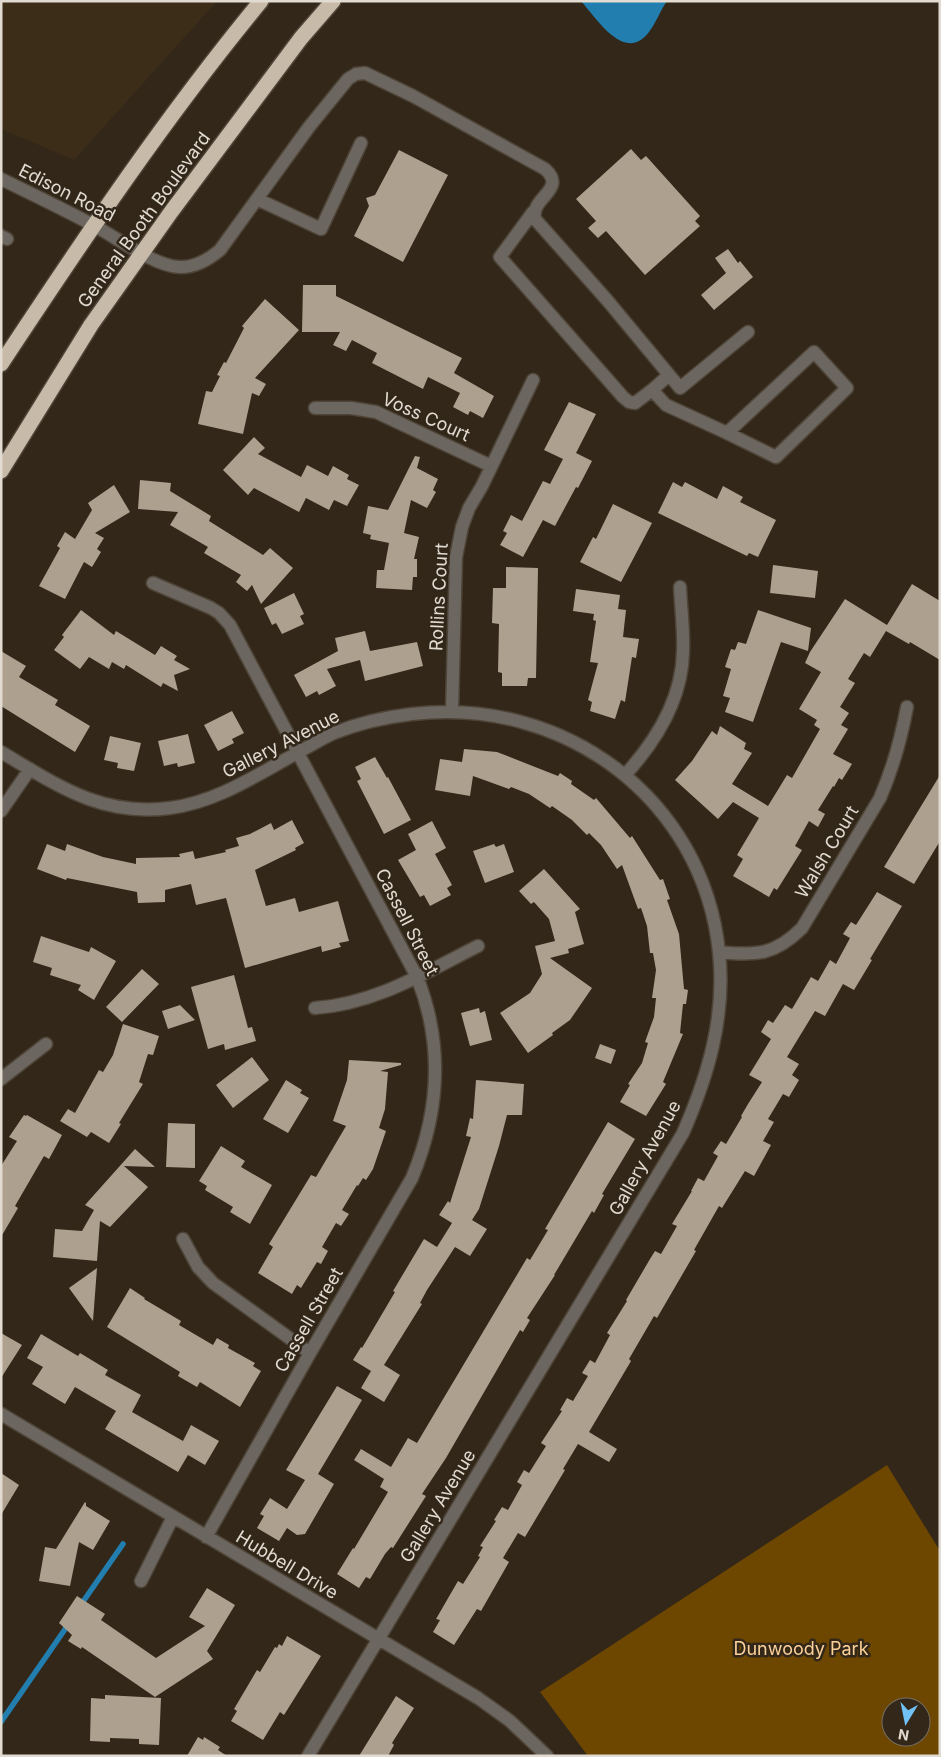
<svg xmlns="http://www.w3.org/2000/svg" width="941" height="1757" font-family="Inter,sans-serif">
<rect width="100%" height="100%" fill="#322719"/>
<path fill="#3c2d19" d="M1,1H217L74,160L1,129Z"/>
<path fill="#6d4600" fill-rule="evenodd" d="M887,1465L940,1551V1756H588L540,1692ZM891,1707H921V1737H891Z"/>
<path fill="#237eb0" d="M581,1H667C660,11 656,23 649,32C625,64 597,19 581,1Z"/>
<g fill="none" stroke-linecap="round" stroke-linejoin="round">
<path stroke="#237eb0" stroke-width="5.5" d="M80,1606L123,1544
M1,1722L70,1622"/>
</g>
<path fill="#ada08f" d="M631,149L641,160L646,156L700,216L695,221L700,226L645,275L606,231L598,238L588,228L596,221L576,199Z
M399,150L448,175L403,262L354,236L369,206L366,198L375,195Z
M728,249L738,263L740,261L753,277L714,310L701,295L726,273L715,258Z
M303,285H336V296L462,358L454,373L494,396L483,418L470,411L468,415L453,407L460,393L428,377L423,389L372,363L377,353L352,340L346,351L333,345L340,332H302Z
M265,299L299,330L255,378L266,384L259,396L252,393L243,434L198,424L206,391L212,392L220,376L217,375L224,362L226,363L244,328L242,326Z
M569,402L596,414L576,453L592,461L578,488L576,487L555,526L543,520L523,557L500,545L507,533L503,531L511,515L522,521L543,481L550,484L563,459L544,450Z
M254,437L265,448L258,454L301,477L307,465L328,476L333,466L349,475L347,479L359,485L347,506L334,500L329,510L306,498L299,512L254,488L248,495L223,470Z
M415,456L420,457L417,468L438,479L433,490L436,492L427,508L411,500L404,533L419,537L414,559H417V577H413L412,590L376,588L377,570H384L389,543L370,539L371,535L363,533L368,506L388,510Z
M140,480L171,483L170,491L211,516L209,521L263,555L270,548L293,568L261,604L252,585L247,591L236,582L241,575L204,553L208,547L170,525L178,512L138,509Z
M673,482L682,487L685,482L717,499L723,486L743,497L740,502L776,520L758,557L749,553L747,556L658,513Z
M114,485L130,512L95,533L104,538L97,549L101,552L92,567L84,562L65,599L39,586L60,548L57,546L65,532L75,539L92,510L88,503Z
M613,504L652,523L621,582L580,562L593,537L596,539Z
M773,565L818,571L815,598L770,593Z
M506,567L538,568L536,678H528L527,686H502V673L498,672L499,624L492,623L493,588H506Z
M912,584L940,601V660L910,642L909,644L886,631L870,657L864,653L848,679L855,683L840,707L849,713L841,725L848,729L833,754L852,764L842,780L839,778L834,787L833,786L818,810L825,814L818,827L809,821L795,846L802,850L777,890L774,888L769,897L733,876L743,859L737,855L759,818L733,802L718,819L675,780L692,761L712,731L717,735L720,726L746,743L744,749L752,753L732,784L768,806L787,775L792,778L820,729L814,725L817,720L799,709L821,672L805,663L810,652L845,599L887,625Z
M576,589L620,595L618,609L626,610L623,637L639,639L636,658L632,657L625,702L621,700L615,719L590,711L592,702L588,700L598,663L590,662L596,621L593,620L594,614L573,611Z
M294,593L304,614L300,616L304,624L282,634L276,623L272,625L264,608Z
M81,610L114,635L116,631L155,655L161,646L177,656L174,660L190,669L174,675L178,691L163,683L161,687L126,665L124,669L112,662L109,669L89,657L80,669L54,650L64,637L62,635Z
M758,610L811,628L808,651L781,642L753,722L725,712L730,698L723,696L731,669L725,667L731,649L735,650L738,642L746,644Z
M365,631L370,651L417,642L423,666L365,681L360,660L327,669L336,686L319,695L317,691L306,697L294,675L338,651L335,638Z
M1,651L26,666L19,677L58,700L55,705L90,726L75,752L1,706Z
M232,711L244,733L232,739L234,743L218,751L204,725Z
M188,734L195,763L178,767L177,763L164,766L158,741Z
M110,736L141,743L134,771L117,768L118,763L104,760Z
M464,749L497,752L558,776L560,773L572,781L571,784L594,800L596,798L630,838L632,836L660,880L663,879L670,899L667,900L679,934L684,989L688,990L686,1004H683L680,1033L683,1034L663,1082L666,1084L646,1116L620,1102L630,1085L628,1084L642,1063L648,1043L645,1042L654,1017L656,998H652L656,970L653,953H650L647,926L641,908L638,909L622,865L617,869L601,845L589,833L587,835L572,820L552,806L550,808L529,794L511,787L509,789L473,776L470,796L435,790L440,759L462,762Z
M375,757L387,778L388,777L411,820L384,834L357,781L361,779L355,767Z
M940,775V841L914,884L884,867Z
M292,820L304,843L295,848L296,850L255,870L266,906L295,898L299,912L338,901L349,941L339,943L341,947L322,952L321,946L245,968L226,898L196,905L191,884L165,890V902L138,903L137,892L67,878L66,880L37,869L47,844L65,851L67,844L103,857L136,864V858L180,857L179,854L193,851L195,859L226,852L225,850L239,846L236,838L250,834L271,823L274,830Z
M432,821L446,848L435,854L452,885L447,888L451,895L430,906L424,895L420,897L398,860L416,850L408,834Z
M494,844L496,847L504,844L514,872L485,883L473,851Z
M544,869L580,909L575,912L584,944L568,949L569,953L550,958L592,988L570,1020L552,1033L553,1035L528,1053L500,1013L530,993L542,974L535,946L555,941L549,919L534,902L531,904L519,891Z
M877,892L902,906L870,959L872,960L854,990L843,984L825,1016L815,1011L787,1057L799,1064L792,1075L799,1080L789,1097L783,1094L768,1119L774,1122L763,1141L771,1145L754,1176L745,1171L722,1208L719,1206L694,1250L696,1251L657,1318L654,1316L629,1359L631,1361L589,1432L617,1449L609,1462L578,1444L563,1469L565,1470L525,1537L518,1533L503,1558L509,1562L481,1611L477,1609L454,1645L433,1632L440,1620L436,1619L458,1581L463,1584L480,1557L478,1556L483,1547L480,1546L496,1521L494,1520L502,1507L508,1510L522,1485L517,1482L524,1470L529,1473L546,1446L541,1443L562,1411L560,1410L567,1398L573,1401L588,1376L582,1373L590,1360L595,1363L610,1335L607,1333L627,1301L626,1300L650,1259L655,1251L661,1254L677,1226L672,1224L692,1191H691L698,1178L704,1181L718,1156L713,1153L721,1141L726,1144L742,1117L741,1116L748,1104L762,1082L749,1075L771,1039L761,1032L768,1020L773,1023L785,1005L792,1009L811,977L818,981L830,960L836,964L850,938L843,934L851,922L856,925Z
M41,936L89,952L91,947L116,961L94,1000L78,990L81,985L50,975L52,968L33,962Z
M142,969L159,984L122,1022L106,1007Z
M234,975L248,1028L252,1027L256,1041L225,1050L224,1044L208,1049L191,987Z
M180,1005L195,1020L168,1029L162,1011Z
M479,1008L480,1013L485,1011L492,1040L470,1046L461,1013Z
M123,1024L159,1036L153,1055L148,1054L139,1082L143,1084L119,1123L121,1124L109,1143L91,1132L87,1137L60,1121L68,1109L75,1113L99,1070L103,1072L113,1055Z
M600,1044L616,1050L611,1064L595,1058Z
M252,1057L269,1080L233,1108L216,1085Z
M349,1060L401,1063V1065L380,1071L388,1072L385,1109L379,1128L386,1131L373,1169L366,1180L363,1178L358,1186L357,1185L342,1210L349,1214L341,1226L336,1223L322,1247L328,1251L321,1264L317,1262L301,1288L297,1285L292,1294L258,1273L273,1247L269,1244L311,1175L316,1177L346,1126L333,1121L347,1080Z
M286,1080L302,1090L300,1093L309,1098L288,1133L263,1119Z
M476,1080L524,1084L522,1115H507L499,1146L479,1209L472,1220L487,1229L470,1256L455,1247L427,1290L420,1303L422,1304L384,1365L400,1375L384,1402L361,1388L371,1371L353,1360L361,1347L362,1348L395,1292L393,1291L424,1239L437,1247L452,1223L439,1215L448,1201L450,1203L471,1137L466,1136L470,1118L473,1119Z
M24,1115L26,1116L27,1115L62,1135L49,1159L44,1156L15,1206L18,1208L1,1237V1166L17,1141L9,1137Z
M608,1122L635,1139L602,1194L604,1195L594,1213L592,1211L554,1275H555L527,1318L530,1320L523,1332L520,1330L446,1458L422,1494L426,1496L393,1548L391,1547L385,1554L370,1579L366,1577L359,1588L337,1574L353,1548L354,1549L388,1492L380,1487L384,1479L354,1460L361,1449L391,1467L408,1438L417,1443L527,1258L530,1260L548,1230L545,1229Z
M168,1123L195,1124V1168L166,1167Z
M221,1146L245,1161L241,1167L272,1185L250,1224L230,1212L233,1207L205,1190L207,1186L199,1181Z
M135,1149L155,1167L124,1166L148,1187L110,1227L100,1221L97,1261L53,1257L55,1229L82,1231L94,1210L85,1205Z
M97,1268L93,1321L69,1288Z
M130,1288L145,1298L144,1299L181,1321L179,1325L213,1345L217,1338L229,1345L228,1348L255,1363L253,1366L261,1371L240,1407L200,1382L197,1387L178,1376L180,1372L107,1327Z
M1,1333L22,1345L1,1378Z
M41,1334L78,1356L80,1353L108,1370L105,1375L141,1395L132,1412L183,1441L191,1425L219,1441L205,1465L188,1455L178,1472L105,1429L116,1411L75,1387L65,1404L32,1384L43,1367L27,1358Z
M337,1386L362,1400L318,1474L334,1484L305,1534L297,1535L287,1528L279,1541L257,1528L264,1516L260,1514L270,1498L287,1509L305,1480L286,1470Z
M1,1473L19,1485L1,1515Z
M85,1502L86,1503V1506L110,1521L93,1550L79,1542L70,1586L39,1581L45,1547L56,1549Z
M207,1588L235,1605L207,1651L213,1659L155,1697L82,1647L81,1649L68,1641L72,1635L59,1623L77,1596L105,1614L101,1620L156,1658L205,1626L189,1617Z
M287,1636L321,1656L284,1715L280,1712L263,1740L231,1721L237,1711L234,1709L257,1670L260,1672L275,1647L277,1648L279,1644L282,1646Z
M105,1695L161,1698L159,1745L139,1744V1739L110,1738V1742L90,1741L91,1698L105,1699Z
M396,1696L414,1708L392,1743L394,1745L388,1756H359Z
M198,1737L203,1740L204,1737L220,1747L218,1750L227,1756H187Z"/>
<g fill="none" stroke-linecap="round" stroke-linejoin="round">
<g stroke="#4e4437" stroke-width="15">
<path id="minor" d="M1,179C32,194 63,209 93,225C116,237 154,266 179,267C195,268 208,260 220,250L309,127L348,79L356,74L365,73L413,96L545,169C568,190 530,197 535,219L607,300L680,388L748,332
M257,199L321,229L361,143
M533,212L500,257L623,397L629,402L635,403L652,390
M1,236L7,239
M669,375L652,390L666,405L727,433L776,457L847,388L814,352L727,433
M315,408H351L376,412L491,466
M153,583L211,608L219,613L230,625L417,977C444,1045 440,1111 412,1178L310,1353L206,1537
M452,711L456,557L462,527L469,508L482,486L533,380
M1,752C57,785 101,817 170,808C219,802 263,771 306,748C315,743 325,737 334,733C359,723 386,717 412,714C563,696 703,798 719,952C726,1016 708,1076 683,1133L308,1756
M625,775C656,741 682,700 683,652C684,631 681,609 680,587
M1,811L30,769
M719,952C756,956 775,955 802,928L880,798C893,768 901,739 907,707
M315,1008C375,1004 426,972 478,946
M1,1079L46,1044
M183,1239L198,1267L213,1283L310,1353
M1,1414L478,1698L510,1721L547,1756
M141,1581L173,1517"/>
</g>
<g stroke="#4e4437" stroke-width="18">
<path id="highway" d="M1,364C83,240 166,116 261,1
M1,471L91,325L171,212L301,38L333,1"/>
</g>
<use href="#minor" stroke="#6b665f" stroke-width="12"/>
<use href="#highway" stroke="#c8baa9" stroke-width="15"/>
</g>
<g text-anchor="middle" stroke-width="5" stroke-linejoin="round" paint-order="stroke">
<g font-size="18" fill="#e2dbd2" stroke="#322719">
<text transform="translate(67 193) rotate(27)" y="6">Edison Road</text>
<text transform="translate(144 220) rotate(-54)" y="6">General Booth Boulevard</text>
<text transform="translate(426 417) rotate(24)" y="6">Voss Court</text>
<text transform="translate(439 597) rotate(-87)" y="6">Rollins Court</text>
<text transform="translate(281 744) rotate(-27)" y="6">Gallery Avenue</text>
<text transform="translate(827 852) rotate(-59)" y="6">Walsh Court</text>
<text transform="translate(407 922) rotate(63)" y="6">Cassell Street</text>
<text transform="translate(645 1158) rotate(-61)" y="6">Gallery Avenue</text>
<text transform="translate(309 1320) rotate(-60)" y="6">Cassell Street</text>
<text transform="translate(438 1506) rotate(-59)" y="6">Gallery Avenue</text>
<text transform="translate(287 1565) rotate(31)" y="6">Hubbell Drive</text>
</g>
<g font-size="18" fill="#fbd099" stroke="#322719">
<text x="801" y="1655">Dunwoody Park</text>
</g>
</g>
<rect width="941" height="1757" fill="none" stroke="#e2dbd2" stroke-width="5"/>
<g transform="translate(906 1722) rotate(190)"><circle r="24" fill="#322719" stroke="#786f63"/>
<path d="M0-4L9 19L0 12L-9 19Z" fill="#71c1f5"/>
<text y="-8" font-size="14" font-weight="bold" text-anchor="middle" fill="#e2dbd2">N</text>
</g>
</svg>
